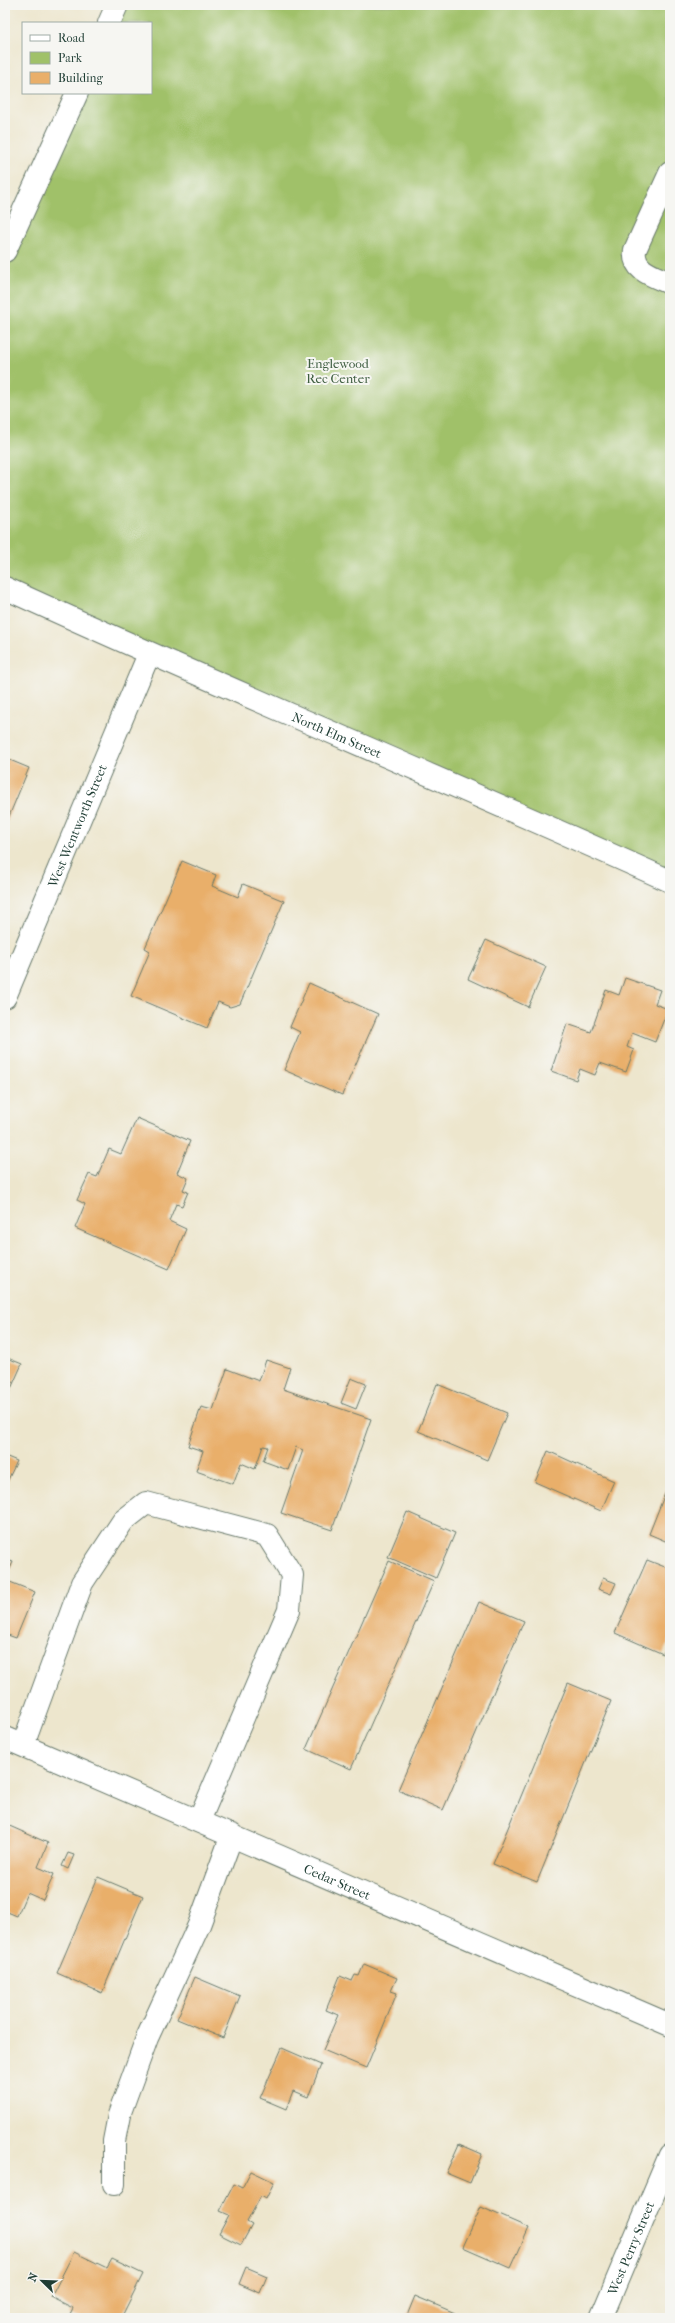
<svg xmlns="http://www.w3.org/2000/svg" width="675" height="2323" font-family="'IM FELL French Canon',serif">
<rect width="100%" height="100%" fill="#f6f6f2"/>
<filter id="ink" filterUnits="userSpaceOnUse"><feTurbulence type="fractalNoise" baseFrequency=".025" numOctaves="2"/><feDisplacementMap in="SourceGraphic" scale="8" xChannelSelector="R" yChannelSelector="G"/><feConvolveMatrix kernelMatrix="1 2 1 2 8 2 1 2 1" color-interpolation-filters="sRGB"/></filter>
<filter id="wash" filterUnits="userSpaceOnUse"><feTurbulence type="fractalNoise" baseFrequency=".012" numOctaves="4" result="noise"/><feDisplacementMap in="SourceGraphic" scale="16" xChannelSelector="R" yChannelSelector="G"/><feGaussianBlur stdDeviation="0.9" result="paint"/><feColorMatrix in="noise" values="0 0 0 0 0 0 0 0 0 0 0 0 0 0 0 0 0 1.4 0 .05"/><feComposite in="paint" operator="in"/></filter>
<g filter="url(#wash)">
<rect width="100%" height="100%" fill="#ede6cd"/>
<path fill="#a0c169" stroke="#607f4e" d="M117,5H670V884L5,587V251L77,93H151V23H109Z"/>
<g id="blocks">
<path fill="#e9af6a" d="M5,758L29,768L5,826Z
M182,861L216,875L212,886L238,897L243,884L284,901L240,1004L230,1007L218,1002L207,1028L131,996L150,951L145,948Z
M486,940L546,967L528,1007L468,979Z
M625,978L660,990L655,1004L668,1009L655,1042L632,1033L627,1047L634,1050L626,1072L600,1063L595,1075L580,1069L576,1080L551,1071L567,1024L591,1032L606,990L619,995Z
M309,983L378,1014L342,1095L284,1070L300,1032L290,1027Z
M137,1118L190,1141L177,1173L188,1178L183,1190L188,1192L182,1206L176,1204L169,1221L186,1229L169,1269L75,1228L85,1204L77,1200L89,1174L97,1177L109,1149L121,1154Z
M5,1357L22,1364L5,1402Z
M266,1360L290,1368L283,1389L371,1419L332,1530L281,1513L303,1450L296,1447L288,1470L263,1461L268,1447L263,1446L255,1469L241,1463L233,1484L196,1471L203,1451L188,1446L201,1407L213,1410L227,1369L259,1381Z
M351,1378L366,1384L356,1409L341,1403Z
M437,1384L507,1413L487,1460L418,1431Z
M548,1451L614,1481L601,1511L535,1482Z
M5,1456L17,1461L7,1482L5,1481Z
M670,1481V1543L649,1534Z
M407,1512L455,1533L436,1578L388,1557Z
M5,1559L13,1562L5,1580L35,1592L16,1638L5,1634Z
M647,1560L670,1569V1638L663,1654L615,1633Z
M389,1561L434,1581L351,1769L306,1749Z
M603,1578L616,1583L611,1594L598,1589Z
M479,1602L524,1621L443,1810L398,1790Z
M568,1683L611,1701L537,1882L493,1864Z
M5,1824L48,1843L38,1867L54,1874L43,1900L27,1893L17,1916L5,1911Z
M68,1853L74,1855L68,1869L62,1866Z
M98,1877L143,1896L102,1993L57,1973Z
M364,1964L397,1978L391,1991L397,1993L366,2068L323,2050L338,2015L326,2010L340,1976L352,1981L355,1975L359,1976Z
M195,1977L240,1996L223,2038L177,2019Z
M282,2048L321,2065L308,2097L293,2091L286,2109L260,2098Z
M459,2144L482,2154L470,2183L446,2173Z
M251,2171L274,2182L266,2199L261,2196L247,2222L252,2225L241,2245L219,2234L229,2215L220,2211L234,2184L242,2188Z
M481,2207L529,2228L511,2268L463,2247Z
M74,2252L107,2268L112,2259L143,2274L121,2318H79L70,2314L73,2308L51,2297Z
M246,2267L267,2276L260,2293L239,2284Z
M415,2296L455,2313L453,2318H406Z"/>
</g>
</g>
<g filter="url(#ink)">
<use href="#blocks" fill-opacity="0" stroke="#67786a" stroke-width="1"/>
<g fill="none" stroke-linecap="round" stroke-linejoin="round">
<g stroke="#67786a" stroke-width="24">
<g id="minor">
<path d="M109,23L117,5"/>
<path d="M670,173L635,250C632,271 654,276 670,283"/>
<path d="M5,251L77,93"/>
<path id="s1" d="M5,588C225,689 449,781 670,881"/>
<path id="s2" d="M5,997L149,654"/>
<path id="s3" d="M5,1738L670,2025"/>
<path d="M23,1745L82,1583L123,1521L146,1503L267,1535L292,1575L289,1610L199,1821"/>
<path d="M114,2184V2141L119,2115L147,2038L199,1925L232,1835"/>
<path id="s4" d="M601,2318L670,2155"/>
</g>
</g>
<use href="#minor" stroke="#fff" stroke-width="22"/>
</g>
</g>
<g text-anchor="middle" stroke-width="4" stroke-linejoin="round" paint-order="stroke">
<g font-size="13" fill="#3f5e41" stroke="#f6f6f2">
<text x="338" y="368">Englewood<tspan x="338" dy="15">Rec Center</tspan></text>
</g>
<g font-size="13" fill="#1f3d34" stroke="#f6f6f2">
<text dy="5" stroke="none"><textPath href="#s1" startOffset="363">North Elm Street</textPath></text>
<text dy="5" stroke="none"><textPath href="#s2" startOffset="186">West Wentworth Street</textPath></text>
<text dy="5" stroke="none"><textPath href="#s3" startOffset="362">Cedar Street</textPath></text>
<text dy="5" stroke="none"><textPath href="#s4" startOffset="76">West Perry Street</textPath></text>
</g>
</g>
<rect width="675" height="2323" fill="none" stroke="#f6f6f2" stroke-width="20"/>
<rect x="22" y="22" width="130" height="72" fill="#f6f6f2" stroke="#a0aca6"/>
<rect x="30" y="35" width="20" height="6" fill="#ffffff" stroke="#a0aca6"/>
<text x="58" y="42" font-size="12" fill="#1f3d34">Road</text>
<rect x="30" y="52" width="20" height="12" fill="#a0c169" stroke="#a0aca6"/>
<text x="58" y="62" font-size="12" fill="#1f3d34">Park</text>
<rect x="30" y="72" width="20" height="12" fill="#e9af6a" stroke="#a0aca6"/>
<text x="58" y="82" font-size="12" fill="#1f3d34">Building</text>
<g transform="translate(42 2281) rotate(293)" stroke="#f6f6f2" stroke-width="3" paint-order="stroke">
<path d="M0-3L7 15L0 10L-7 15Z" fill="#1f3d34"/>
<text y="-6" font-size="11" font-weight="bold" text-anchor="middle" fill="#1f3d34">N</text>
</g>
</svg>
